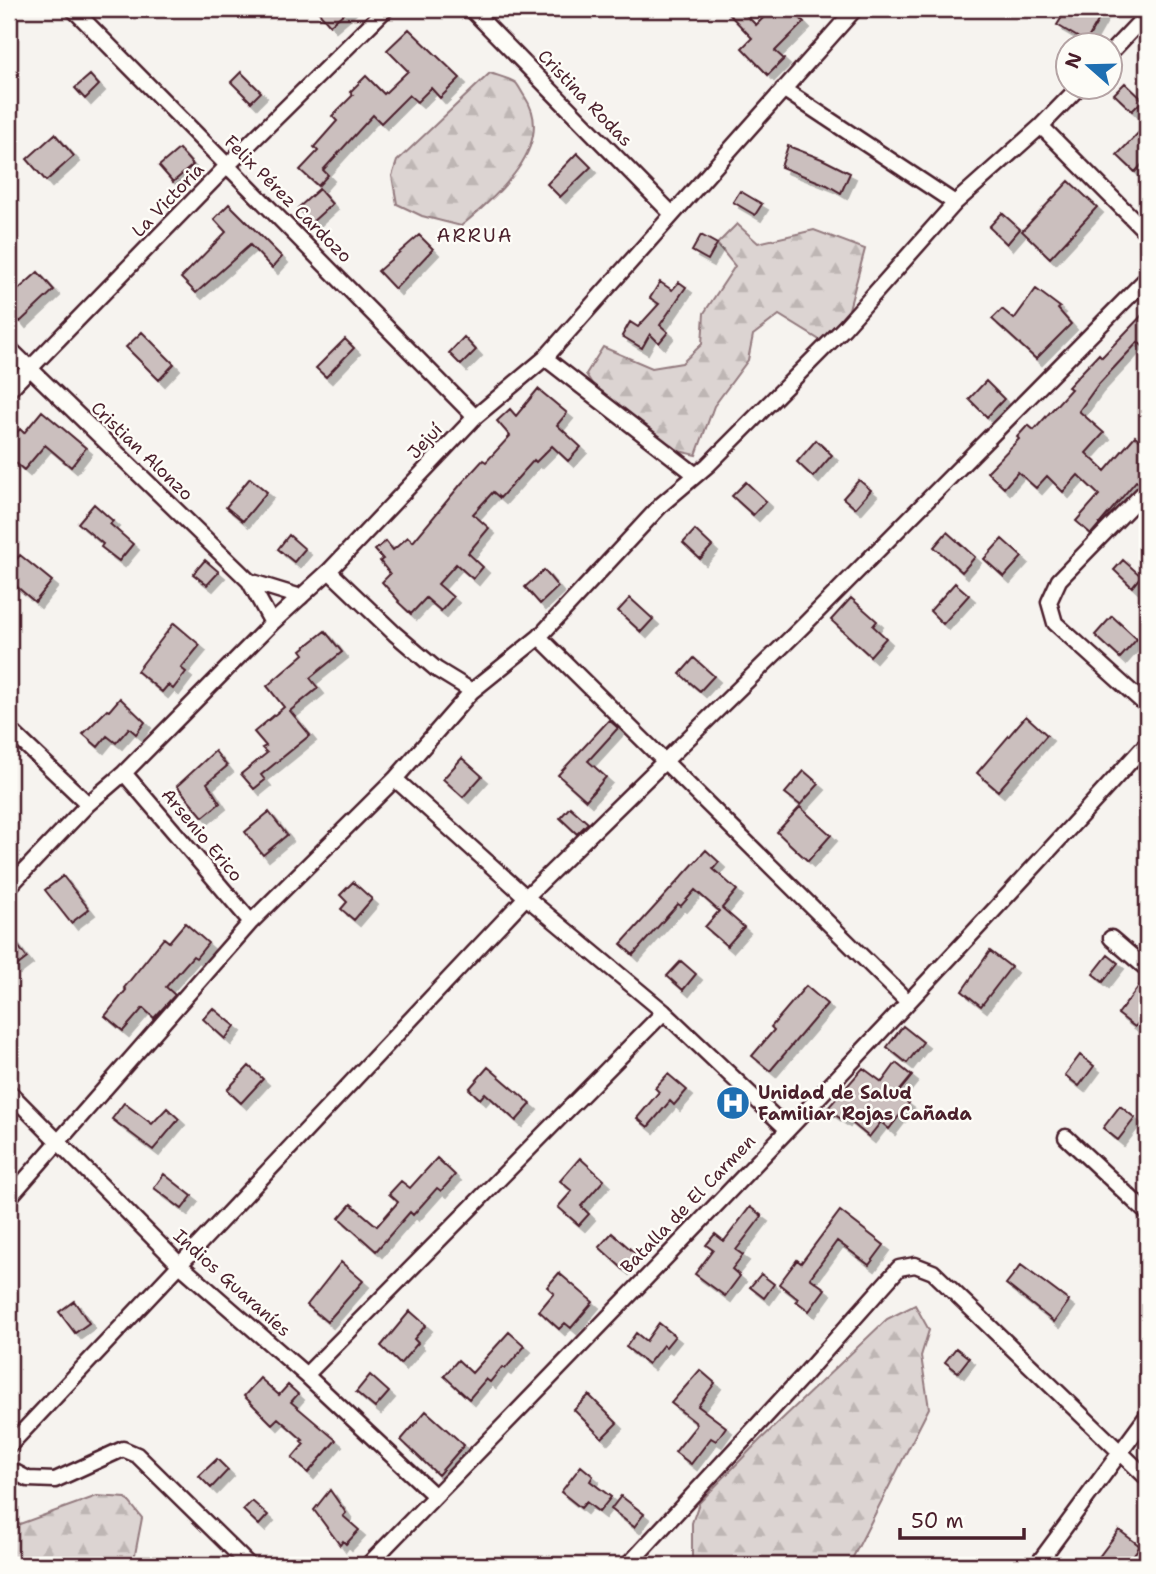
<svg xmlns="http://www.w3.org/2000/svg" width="1156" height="1574" font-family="'Shantell Sans',sans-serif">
<defs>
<pattern id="forest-firs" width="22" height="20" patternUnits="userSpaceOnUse" patternTransform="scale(1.75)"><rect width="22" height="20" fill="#dcd4d2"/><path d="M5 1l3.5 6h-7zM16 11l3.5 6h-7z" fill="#beb6b4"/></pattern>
<filter id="shadow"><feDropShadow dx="6" dy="6" stdDeviation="0" flood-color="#0004"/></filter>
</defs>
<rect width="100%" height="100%" fill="#f6f3ef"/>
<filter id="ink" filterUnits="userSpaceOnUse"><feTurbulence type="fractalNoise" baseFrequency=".0143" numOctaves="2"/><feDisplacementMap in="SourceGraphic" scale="14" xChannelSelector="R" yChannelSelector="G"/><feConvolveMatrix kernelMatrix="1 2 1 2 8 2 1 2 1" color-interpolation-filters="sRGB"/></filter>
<g filter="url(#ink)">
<path fill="url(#forest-firs)" stroke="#937a7e" stroke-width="2" d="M490,73C498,76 509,78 516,83C519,86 522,93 525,97C557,145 495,198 461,226L422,216L397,204L392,176L397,161Z
M737,224L758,243L814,230L865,249L844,328L823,342L779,315L753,335L748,360L714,406L696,455L670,449L602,400L586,374L603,347L652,368L682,363L702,344L704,313L735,266L717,244Z
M915,1305L929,1330L921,1356L929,1408L849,1565H692V1523L699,1503L758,1442L887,1319Z
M97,1496L126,1498L142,1518L133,1565H9V1525H17Z"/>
<path fill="#cbbfbe" stroke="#4a1f2b" stroke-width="2" filter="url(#shadow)" d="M316,9H349L330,25Z
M730,9H740L756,25L772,9H791L804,22L775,51L784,59L768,75L742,48L752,38L727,12Z
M1067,9H1093L1102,14L1086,42L1057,25Z
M409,29L460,78L440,98L431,88L417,102L409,95L381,123L373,115L323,170L328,175L318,186L300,170L318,151L314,147L337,121L332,116L353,95L350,92L366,76L384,94L408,71L387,50Z
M241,72L261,92L251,102L231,82Z
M90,75L99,85L85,99L75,88Z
M1125,83L1143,100L1132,111L1114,94Z
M1147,124V159L1135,172L1117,155Z
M55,134L74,156L46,181L27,159Z
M788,146L822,159L850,173L841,193L827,185L781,167Z
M179,149L193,165L173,182L159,166Z
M577,153L591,167L560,197L547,184Z
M1069,181L1097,207L1050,258L1022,231Z
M319,189L332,204L311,223L298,208Z
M740,191L762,204L755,215L733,202Z
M229,204L282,257L272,268L250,245L196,293L181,278L226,232L214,219Z
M1002,213L1020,229L1007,244L989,227Z
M419,235L433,249L395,289L378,271Z
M701,235L717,244L708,260L692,251Z
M38,272L54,290L20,322L9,309V298Z
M660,282L672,290L679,282L686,287L660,325L668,332L659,343L650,334L642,348L622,336L630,322L638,327L659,304L650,298Z
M1036,289L1060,307L1058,309L1071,324L1036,359L992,319L1002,309L1014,319Z
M1147,310V350L1138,342L1097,386L1079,411L1104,433L1086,453L1105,471L1135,436L1147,446V480L1139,483L1136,481L1091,534L1076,521L1099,495L1078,475L1063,492L1047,476L1036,488L1018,472L1004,488L987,472L1019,439L1017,437L1028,425L1034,430L1071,389L1068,387L1082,372L1099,354L1102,357Z
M142,332L174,364L159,380L126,347Z
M464,337L476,350L461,365L449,353Z
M345,339L354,348L326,377L316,368Z
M986,381L1004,399L987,417L969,399Z
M538,389L567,413L557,425L581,447L568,461L552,446L536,462L534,460L500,498L493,492L473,514L489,528L468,553L483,567L473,579L456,564L438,584L453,597L441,611L426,598L411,614L398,602L399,601L382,582L390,574L380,561L383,559L375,550L386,541L393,550L408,537L413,542L461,484L483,460L486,462L510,436L497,421L510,409L516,416Z
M42,411L86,448L71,467L45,445L24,470L9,457V441L20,429L24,433Z
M816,440L832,455L813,477L797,462Z
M250,478L267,492L243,521L226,507Z
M859,480L871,490L855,508L843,498Z
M746,482L766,501L753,515L732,496Z
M94,504L113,521L110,524L133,544L119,561L101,547L103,544L78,523Z
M695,530L712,546L700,559L683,543Z
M947,532L975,557L962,572L934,547Z
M289,535L305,549L294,562L278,549Z
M1002,539L1022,557L1004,577L984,559Z
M20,555L52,581L35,602L9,580V568Z
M205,560L219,572L207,585L193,574Z
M1123,560L1141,576L1132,587L1114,570Z
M544,570L558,587L540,604L525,587Z
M955,583L969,595L943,624L930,611Z
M630,598L653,619L641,632L618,611Z
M851,598L877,621L873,626L886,638L870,656L831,620Z
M1112,616L1137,639L1120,658L1095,635Z
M174,623L200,645L181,668L186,672L173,689L168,685L162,692L137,671Z
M325,631L342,652L310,678L318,688L290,711L310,735L261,775L265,780L254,789L241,774L267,753L262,748L266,746L254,732L284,707L267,686L304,654L301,650Z
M694,658L714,676L700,691L680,674Z
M120,698L145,722L136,734L129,728L116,743L107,736L98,747L83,734L107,710L109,711Z
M1026,716L1047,735L998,791L977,773Z
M609,720L618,728L588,761L606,777L586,800L558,775Z
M215,751L227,766L207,783L220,803L203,817L177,786Z
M462,758L482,776L463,797L443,779Z
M804,771L819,784L800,805L785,793Z
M570,807L588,823L577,834L560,818Z
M800,807L831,835L808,861L777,832Z
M269,812L287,835L263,855L245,832Z
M706,850L719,862L713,869L737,890L722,908L744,927L727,946L705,927L719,911L695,890L681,906L678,904L633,955L621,944Z
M63,876L89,909L71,923L45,890Z
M353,882L372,899L354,920L341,909L347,902L340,895Z
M185,923L208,943L196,958L193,956L166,987L175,995L154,1018L143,1008L123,1031L105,1016L126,990L124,988L164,938L169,942Z
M9,934L27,958L14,968L9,960Z
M990,951L1011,967L981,1006L962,991Z
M1108,955L1118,963L1103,982L1093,974Z
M681,961L696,974L683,990L667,976Z
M1145,978H1147V1011L1135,1027L1118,1014Z
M806,986L827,1004L770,1071L752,1056L774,1030L771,1027Z
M213,1008L235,1026L225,1039L203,1019Z
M903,1026L923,1042L907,1063L887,1047Z
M1080,1055L1094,1066L1079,1086L1065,1075Z
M896,1063L912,1076L897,1094L909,1103L889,1129L881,1122L869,1137L846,1118L844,1121L827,1109L863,1068L882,1082Z
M249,1066L263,1079L241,1103L227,1090Z
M488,1067L531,1104L516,1121L485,1093L480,1099L469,1089Z
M668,1074L687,1090L674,1105L670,1101L648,1127L637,1118L659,1092L655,1088Z
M124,1103L152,1124L167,1108L179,1119L153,1150L112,1119Z
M1120,1106L1135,1118L1118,1140L1103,1128Z
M437,1158L455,1175L441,1191L437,1188L413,1215L410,1212L376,1251L339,1218L351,1204L377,1226L398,1202L389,1194L401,1181L410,1188Z
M580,1158L604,1180L581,1206L589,1214L579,1225L558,1207L572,1191L560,1181Z
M164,1174L192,1196L182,1209L154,1188Z
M750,1207L762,1216L736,1250L743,1255L732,1269L740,1276L725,1296L695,1274L713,1250L706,1245L715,1234L724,1241Z
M840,1211L884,1245L869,1265L837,1241L810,1278L825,1289L809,1311L796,1301L798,1299L779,1284L797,1260L801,1263Z
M612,1233L636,1254L623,1269L599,1247Z
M341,1262L363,1281L327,1322L307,1305Z
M1021,1265L1069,1301L1054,1322L1006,1284Z
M559,1273L593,1302L571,1328L565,1323L559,1329L539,1311L554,1293L547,1287Z
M761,1274L774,1284L764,1298L750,1287Z
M74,1301L89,1323L75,1333L59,1312Z
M410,1311L426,1325L414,1339L418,1343L400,1364L381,1346Z
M659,1323L675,1336L666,1347L663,1345L648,1364L626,1347L636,1333L646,1341Z
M509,1332L525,1346L505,1369L502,1367L490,1382L486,1379L469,1399L444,1376L458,1360L472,1373Z
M956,1348L969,1358L958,1372L945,1362Z
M700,1370L715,1383L698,1406L726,1427L716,1441L711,1438L691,1464L675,1452L696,1426L695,1422L671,1403Z
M370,1375L389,1392L375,1408L356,1392Z
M260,1378L279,1395L288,1385L298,1394L291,1402L336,1440L308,1473L292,1458L304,1444L301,1441L303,1440L278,1418L272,1424L244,1396Z
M589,1395L617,1423L602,1438L574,1410Z
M426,1411L464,1445L438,1475L401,1440Z
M217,1459L228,1470L211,1488L199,1476Z
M581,1466L593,1476L590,1481L611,1497L599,1512L586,1502L581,1508L561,1492Z
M330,1490L346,1513L343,1516L359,1530L346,1544L343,1541L340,1545L314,1510Z
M621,1496L644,1514L634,1527L611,1509Z
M252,1501L268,1515L259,1525L243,1510Z
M1119,1530L1140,1546L1126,1565H1093Z"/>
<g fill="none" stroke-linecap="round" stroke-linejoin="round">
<g stroke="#4a1f2b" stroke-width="19">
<path id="street" d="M73,9L475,417
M471,9L671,213
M1110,53L1147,14
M783,89L955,203
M1041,126L1147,233
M9,348L249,581L272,623
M545,358L696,475
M9,390L228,165L386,9
M1147,489L1059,580L1049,602L1055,623L1147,706
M329,571L395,634L436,669L472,691
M249,581L301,597
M539,637L662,504L708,465L844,328L955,203L1041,126L1078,88
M9,729L88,804
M124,773L251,922
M395,779L526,897L664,1012L787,1129
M9,887L88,804L124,773L272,623L329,571L475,417L545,358L855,9
M1111,938L1147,969
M9,1092L180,1265L306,1375L435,1496
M1066,1137L1147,1213
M9,1198L251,922L395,779L472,691L539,637L908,1002
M306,1375L664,1012
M9,1446L526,897L802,627L1147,278
M9,1469L28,1479L55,1480L123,1449L137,1455L249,1565
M368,1565C631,1295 894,1023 1147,743
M628,1565L803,1376L899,1268L915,1265L933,1272L1147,1478
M1037,1565L1147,1416"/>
</g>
<use href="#street" stroke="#fdfcf7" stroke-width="14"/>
</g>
</g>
<defs>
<g id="hospital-disc" transform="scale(1.75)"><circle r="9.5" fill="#1f6fb2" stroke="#fdfcf7"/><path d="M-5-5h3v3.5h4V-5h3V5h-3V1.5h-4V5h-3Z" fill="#fff"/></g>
</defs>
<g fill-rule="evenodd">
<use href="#hospital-disc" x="733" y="1103"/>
</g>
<g text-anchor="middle" stroke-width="5" stroke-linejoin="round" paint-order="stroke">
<g font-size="18" fill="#4a1f2b" stroke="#fdfcf7">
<text transform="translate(585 98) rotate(46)" y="6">Cristina Rodas</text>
<text transform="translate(288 199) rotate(45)" y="6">Felix Pérez Cardozo</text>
<text transform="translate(168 200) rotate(-46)" y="6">La Victoria</text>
<text transform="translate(425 441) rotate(-47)" y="6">Jejuí</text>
<text transform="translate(142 451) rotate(44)" y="6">Cristian Alonzo</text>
<text transform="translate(202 835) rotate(50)" y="6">Arsenio Erico</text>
<text transform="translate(688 1204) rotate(-46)" y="6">Batalla de El Carmen</text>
<text transform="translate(232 1283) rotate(42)" y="6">Indios Guaraníes</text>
</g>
<g font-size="18" font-weight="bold" fill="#4a1f2b" stroke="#fdfcf7" text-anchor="start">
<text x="758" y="1099">Unidad de Salud<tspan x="758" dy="21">Familiar Rojas Cañada</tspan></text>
</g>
<g font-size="19" letter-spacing="2" fill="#4a1f2b" stroke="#fdfcf7">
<text x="475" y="242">ARRUA</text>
</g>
</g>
<rect width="1156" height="1574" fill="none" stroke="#fdfcf7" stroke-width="35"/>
<rect x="18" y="18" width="1121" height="1539" fill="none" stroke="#4a1f2b" stroke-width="2.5" filter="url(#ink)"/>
<g transform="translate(1089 66) rotate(290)"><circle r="33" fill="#fdfcf7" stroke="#b5a4a5" stroke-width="2"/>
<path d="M0-5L12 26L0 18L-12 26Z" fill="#1f6fb2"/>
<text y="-10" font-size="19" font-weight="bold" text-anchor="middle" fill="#4a1f2b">N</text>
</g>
<path d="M900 1528v10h124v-10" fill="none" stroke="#4a1f2b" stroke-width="3.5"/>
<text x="911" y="1528" font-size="21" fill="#4a1f2b" stroke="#fdfcf7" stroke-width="5" paint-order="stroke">50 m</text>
</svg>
